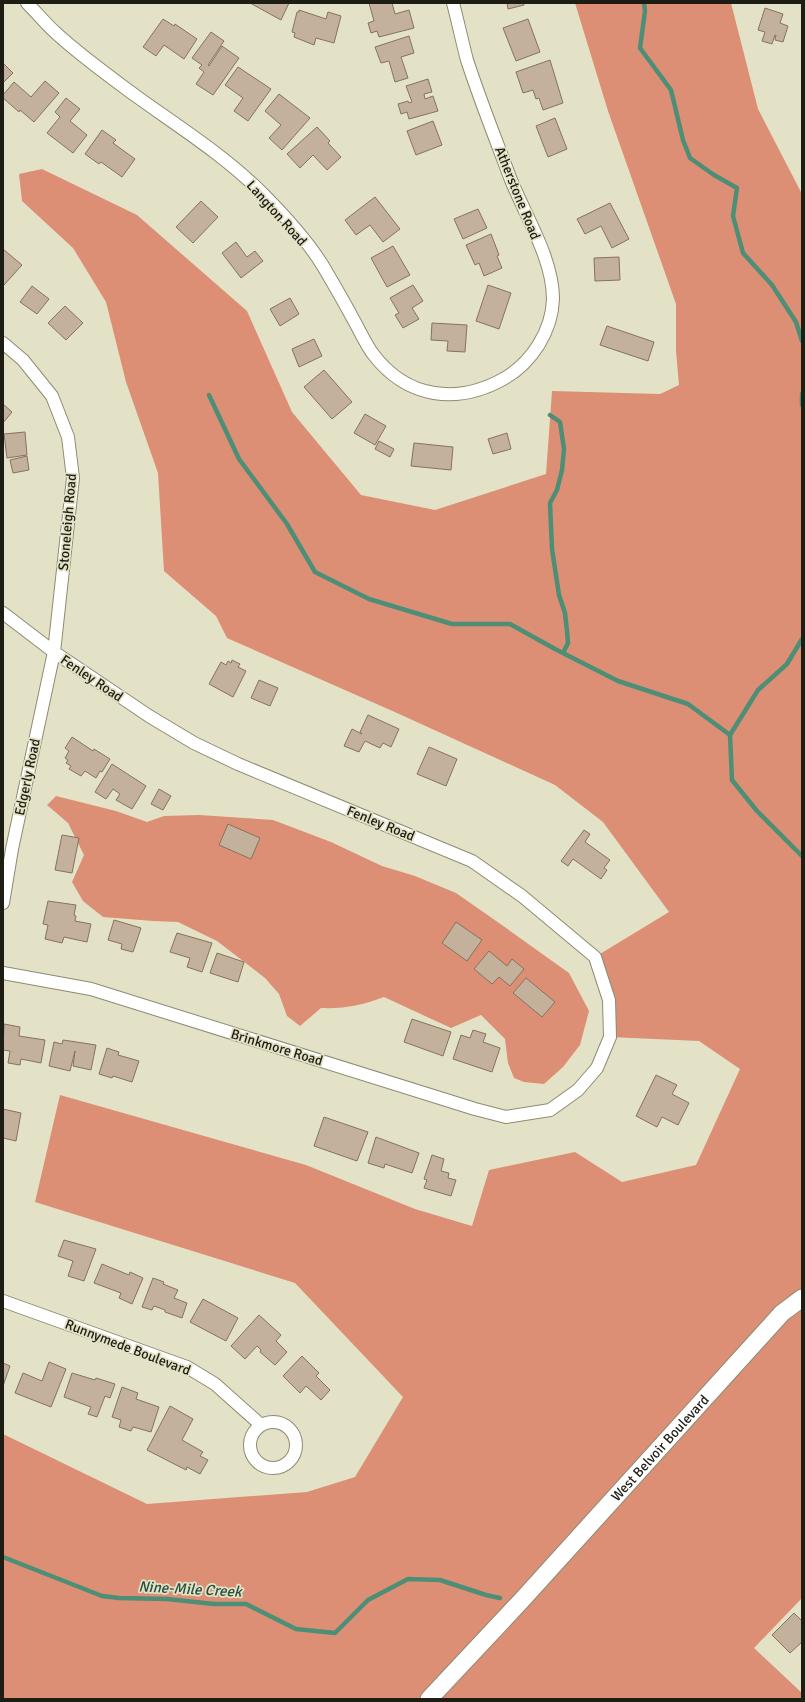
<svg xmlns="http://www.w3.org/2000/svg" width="805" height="1702" font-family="Signika,sans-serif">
<rect width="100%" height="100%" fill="#e3e2c6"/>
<path fill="#dc8f74" d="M575,3H731L758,109L802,194V1598L754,1648L802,1693V1699H3V1434L147,1504L307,1492L355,1477L403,1397L295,1283L35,1202L60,1095L306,1165L415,1209L472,1226L489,1170L575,1152L622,1182L696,1165L740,1069L699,1041L610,1037L595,957L669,912L603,822L555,785L397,713L227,638L216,616L164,571L158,473L126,382L106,302L73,248L22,201L19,174L42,169L137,215L247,311L292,412L361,495L435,510L546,474L552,391L660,394L679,385L676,351V304L608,111Z
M56,796L116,811L147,822L164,816L199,815L273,820L331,842L382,866L415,876L456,893L499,923L569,973L589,1011L580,1045L563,1067L544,1084L524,1082L514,1078L508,1063L505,1039L481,1015L451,1028L384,997C363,1005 344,1009 321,1008L300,1026L287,1016L279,994L265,978L217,941L178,922L153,921L103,917L83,901L72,882L84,855L68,823L47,805Z"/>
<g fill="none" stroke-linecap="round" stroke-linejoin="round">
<path stroke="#4c8e76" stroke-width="4.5" d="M644,3L645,11L640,48L671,90L683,140L690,158L714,175L737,188L733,216L743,253L772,285L796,322L802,341
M802,394V405
M209,395L239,459L287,524L315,572L369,599L452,624H510L555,649L618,681L688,704L730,735
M550,415L560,422L564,449L562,470L557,490L550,503L552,549L559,595L565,613L567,631L568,643L563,653
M802,639L787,664L758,690L730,735L732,780L757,811L802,856
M3,1557L102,1596L119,1598L167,1599L214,1604H246L296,1629L335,1633L368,1600L408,1579L440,1580L486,1595L500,1598"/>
</g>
<path fill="#c3b19b" stroke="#84735e" d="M250,3H289L281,20Z
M369,3H392L395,14L409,10L414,28L379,37L377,31L371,33L368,23L374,21Z
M507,3H523L524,5L508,9Z
M765,8L783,14L780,23L788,26L783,42L775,40L776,35H775L772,44L762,41L765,32L758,30Z
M299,10L326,19L328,12L341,16L334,43L316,38L314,45L294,37L295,33L292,32L297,12H299Z
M163,19L174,26L175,24L197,39L184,59L164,45L156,56L143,47Z
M528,19L540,52L516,61L503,28Z
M211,32L224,41L208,65L209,66L222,46L239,58L213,95L196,84L204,72L199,68L202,65L192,58Z
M409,36L414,53L401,57L408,78L395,82L389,61L381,63L375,47Z
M550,60L563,103L543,110L539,98L536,99L533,90L523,93L516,72Z
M3,63L13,73L3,83Z
M238,67L271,89L248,121L234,111L243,98L225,85Z
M428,79L432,92L424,94L425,99L433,96L438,111L409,119L407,112L401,114L398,104L408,101L409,103L412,102L406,86Z
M45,81L59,93L34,122L20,110L19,112L3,98V95L14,82L31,97Z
M279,94L310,118L282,150L269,138L281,125L265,111Z
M66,98L80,109L70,121L87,135L73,153L47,133L60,117L55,112Z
M555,118L567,149L548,157L536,126Z
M433,121L442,145L416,155L407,131Z
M317,127L330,141L328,143L341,157L327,170L313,155L300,168L287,154Z
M102,130L116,140L113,143L135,159L122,177L101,162L99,164L85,154Z
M375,197L400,229L383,242L370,225L356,235L345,220Z
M201,201L218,217L193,243L176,227Z
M610,203L629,239L612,248L601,226L585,234L577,219Z
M478,209L487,228L463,239L454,219Z
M491,234L499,255L497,256L502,268L484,276L479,263L475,265L466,245Z
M236,242L247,257L255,251L263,261L241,278L222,253Z
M393,246L410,275L387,287L371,258Z
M3,249L22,265L4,285L3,284Z
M619,257L620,280L595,281L594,258Z
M413,285L423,301L412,308L419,319L403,328L395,315L399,313L390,298Z
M488,285L511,293L499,329L476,321Z
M32,286L49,299L37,314L20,302Z
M290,298L299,314L280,326L270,309Z
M65,306L83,323L66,340L48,323Z
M432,323L467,325L465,352L447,351L448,341L431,340Z
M607,326L654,342L648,361L600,345Z
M314,339L322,356L299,367L292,349Z
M324,370L352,402L332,419L304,387Z
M3,404L12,412L3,423Z
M365,414L386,426L375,445L354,433Z
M25,432L27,455L7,458L4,434Z
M507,433L511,449L493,454L488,439Z
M379,441L394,449L390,457L375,449Z
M414,443L453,447L451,470L411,466Z
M27,456L29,470L13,473L10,460Z
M232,660L240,664L238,667L246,671L233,697L209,684L221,662L226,665L228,661L231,663Z
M259,680L278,688L270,706L251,698Z
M368,715L399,729L391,747L383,743L380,748L365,741L359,752L344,746L352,729L362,734L360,732Z
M72,737L93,751L94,749L110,759L102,772L100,771L96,778L85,771L81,776L69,769L71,766L66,763L68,760L65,758L69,751L65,748Z
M429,747L457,759L446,786L417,774Z
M112,764L146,786L132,809L116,800L120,794L113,789L106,799L95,792Z
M159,789L171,796L163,810L151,804Z
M228,824L260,838L251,859L219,845Z
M584,830L590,834L585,842L610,860L604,868L607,870L601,879L573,859L568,866L561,861Z
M62,835L79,838L72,873L55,870Z
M48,901L76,905L74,915L76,916L75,921L91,924L87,942L64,937L62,943L45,939L48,925L43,924Z
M114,920L141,928L133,952L121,949L122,944L108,940Z
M456,922L482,940L467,961L442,943Z
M177,933L212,943L202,972L187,967L190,958L170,952Z
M489,951L507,966L512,959L524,969L510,986L499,977L492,984L474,969Z
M217,953L244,962L238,982L210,973Z
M526,978L555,1002L542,1017L513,993Z
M412,1019L451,1032L443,1056L404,1042Z
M4,1024L20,1027L19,1036L45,1040L41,1063L21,1059L20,1065L8,1063L10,1051L3,1050Z
M473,1030L486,1034L483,1042L500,1048L492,1072L453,1059L461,1035L470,1038Z
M63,1040L96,1045L91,1070L73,1066L75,1051L70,1071L49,1066L54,1042L62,1044Z
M107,1048L119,1052L118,1055L139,1061L132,1082L113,1076L112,1078L99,1074Z
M656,1075L677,1085L672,1094L689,1103L678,1125L662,1117L657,1127L636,1116Z
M3,1109L21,1113L16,1141L3,1138Z
M324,1117L368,1132L357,1161L314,1146Z
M376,1137L419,1153L412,1173L385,1164L384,1168L368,1163Z
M432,1155L444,1159L441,1171L449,1173L448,1178L456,1180L451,1196L424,1188L427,1180L424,1179Z
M64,1240L96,1249L84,1281L68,1276L73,1261L58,1256Z
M102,1264L129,1275L130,1272L143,1278L132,1304L119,1298L121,1293L94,1283Z
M153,1278L164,1282L163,1284L178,1290L174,1298L187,1303L182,1318L165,1312V1310L154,1306L152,1310L142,1307Z
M203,1299L238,1318L226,1341L190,1322Z
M259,1315L281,1335L276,1341L287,1352L275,1365L260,1352L261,1350L257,1346L245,1359L231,1346Z
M302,1356L319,1373L316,1376L330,1390L321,1400L306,1386L300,1393L283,1376Z
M49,1362L66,1369L51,1407L15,1393L23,1373L42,1381Z
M3,1363L10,1366L3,1386Z
M72,1373L95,1380L96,1378L115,1384L110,1398L105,1396L97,1417L88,1414L91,1407L64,1397Z
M122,1387L138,1393L136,1399L159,1407L151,1432L133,1427L131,1431L119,1427L121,1420L112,1417Z
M170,1406L193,1419L182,1440L203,1452L200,1456L208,1460L200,1474L187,1467L186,1470L147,1450Z
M794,1613L802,1621V1642L790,1653L772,1635Z"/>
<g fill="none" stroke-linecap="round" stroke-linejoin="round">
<g stroke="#8d8b72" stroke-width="14">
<path id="street" d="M27,3C37,13 46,24 56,33C81,56 109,76 136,96C179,127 224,155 262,193C284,215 307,240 323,266C333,283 343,300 352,317C359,329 365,343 373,354C407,399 458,405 505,378C532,362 552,331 553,299C553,259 526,217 511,180C496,140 480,100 467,60C462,41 458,22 453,3
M3,343L23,360L52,396L68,437L73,478L54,652L12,849L3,903
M3,613L54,652L149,716L194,743L238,764L472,861L522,896L595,957L609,1000L610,1037L597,1068L578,1090L550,1110L506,1117L475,1109L91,989L3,973
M3,1301L187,1367L215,1384L261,1425
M250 1445a23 23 0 1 1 46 0a23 23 0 1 1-46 0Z"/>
</g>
<g stroke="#8d8b72" stroke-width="19">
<g id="secondary">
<path id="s1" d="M429,1699L521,1601L782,1313L802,1298"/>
</g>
</g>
<use href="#street" stroke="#fff" stroke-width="12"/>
<use href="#secondary" stroke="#fff" stroke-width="17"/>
</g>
<g text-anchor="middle" stroke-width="3.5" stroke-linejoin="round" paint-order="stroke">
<g font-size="14" fill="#1e1d13" stroke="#e3e2c6">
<text transform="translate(518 193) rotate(68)" y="5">Atherstone Road</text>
<text transform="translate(277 213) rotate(48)" y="5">Langton Road</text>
<text transform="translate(67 522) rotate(-85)" y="5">Stoneleigh Road</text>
<text transform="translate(92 678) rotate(34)" y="5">Fenley Road</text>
<text transform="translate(27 777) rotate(-78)" y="5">Edgerly Road</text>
<text transform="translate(381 823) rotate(22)" y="5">Fenley Road</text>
<text transform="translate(277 1047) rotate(17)" y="5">Brinkmore Road</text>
<text transform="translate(128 1347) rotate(21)" y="5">Runnymede Boulevard</text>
<text dy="5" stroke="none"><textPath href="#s1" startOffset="341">West Belvoir Boulevard</textPath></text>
</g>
<g font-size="15" font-style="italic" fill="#244e40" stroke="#e3e2c6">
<text transform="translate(190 1589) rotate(3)" y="5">Nine-Mile Creek</text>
</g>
</g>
<rect width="805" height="1702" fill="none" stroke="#1e1d13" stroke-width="8"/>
</svg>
